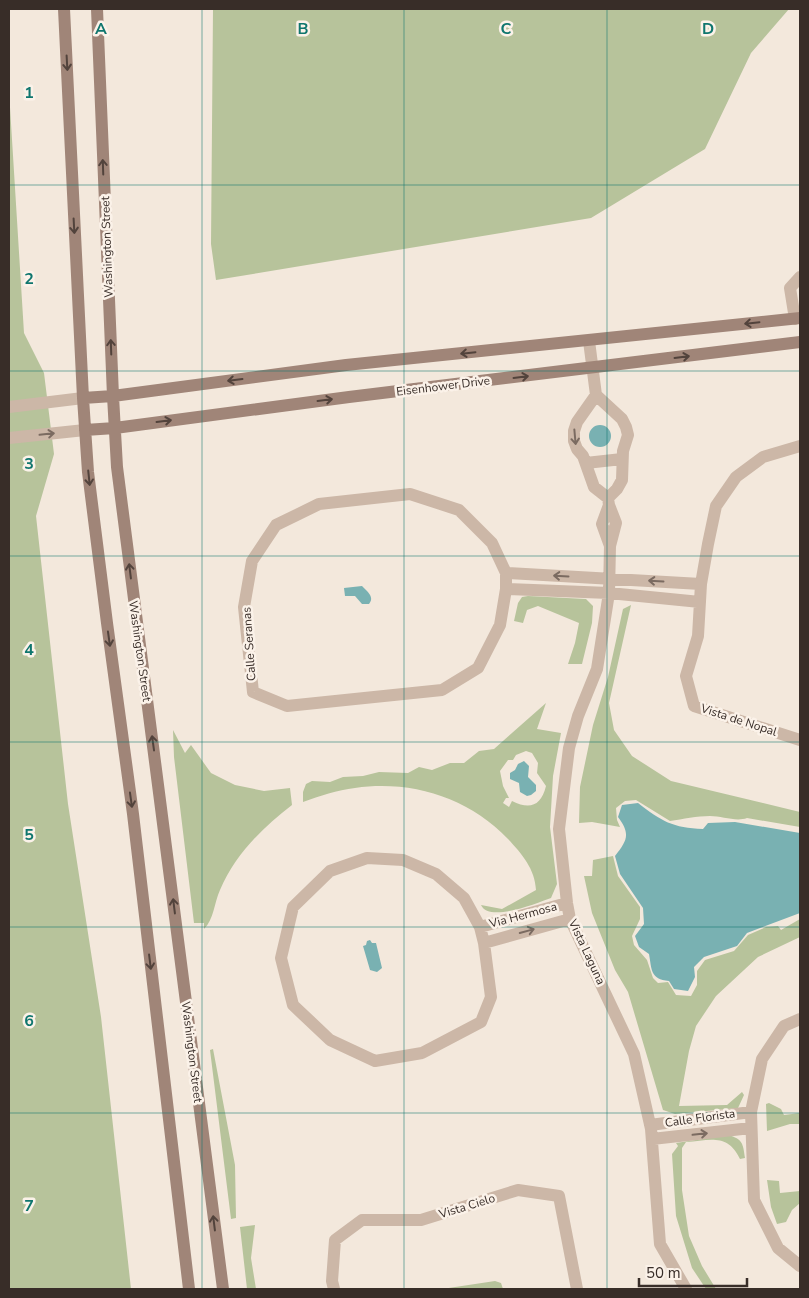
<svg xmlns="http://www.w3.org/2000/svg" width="809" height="1298" font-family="'Nunito Sans',sans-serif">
<rect width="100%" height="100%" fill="#f3e8dc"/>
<path fill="#b7c39b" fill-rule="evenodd" d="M213,9H789L751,53L705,149L591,218L216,280L211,244Z
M9,91L24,333L44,373L54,454L36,516L68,804L101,1017L131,1289H9Z
M528,596L586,599L593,606L592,623L582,664H568L575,643L579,623L538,606L527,610L523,623L514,621L518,603L522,597Z
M631,605L609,703L614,730L632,756L671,781L800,812V827L747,818C736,822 722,816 710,816C697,816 683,819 670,821L636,800L625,801L616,808L617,820L620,827L592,822L579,823L580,787L593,725L608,677L623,609Z
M546,703L537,729L561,733L553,776L550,827L557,884L551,898C537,903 489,923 481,905L502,909L536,890C535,869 522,854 508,839C468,797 411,780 355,788C337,790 320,796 303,802V792L306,784L312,781L330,782L343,777L363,776L379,772L408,773L419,767L432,770L450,763H464L479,751L494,749ZM526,751L532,753L538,763L537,773L546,786C541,806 530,810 512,801L509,807L503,803L506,798H509L503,786L500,771L508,760H513L516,755Z
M173,730L185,753L191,745L211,773L235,785L264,791L290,788L292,805C262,828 235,855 220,890C214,903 214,919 204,929V923H194L174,757Z
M613,856L618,876L640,907V919L632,936L634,945L647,960L653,978L658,983L668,982L676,995L691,996L697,985V971L705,960L734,951L748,935L766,927L778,926L781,930L800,919V937L758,957L716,996L696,1026L689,1051L679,1106L727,1105L742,1092L744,1095L738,1108L675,1114L663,1110L628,992L615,970L592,913L584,876H592L593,860Z
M213,1049L235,1165L236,1218L231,1219L210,1050Z
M769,1103L781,1109L784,1115L800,1113V1124H790L767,1131L766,1104Z
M728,1135C743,1139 743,1144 745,1158L740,1159C728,1133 710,1140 686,1142L682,1148V1190L689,1236L702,1266L716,1289H706L692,1268L676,1216L672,1154L678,1146L676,1143Z
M767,1180L779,1181L780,1193L800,1191V1203L792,1210L786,1222L777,1224L771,1207Z
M255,1225L251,1258L256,1289H247L240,1227Z
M495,1281L501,1283L503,1289H442Z"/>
<path fill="#79b1b2" d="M589 436a11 11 0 1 1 22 0a11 11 0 1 1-22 0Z
M362,586C367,591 375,597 369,604H362L355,596H345L344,588Z
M524,761L529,766L528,777L536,785V791L531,795L527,796L520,792L519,783L510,779V773L515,770L518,764Z
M638,803C661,821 673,828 703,829L708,823L735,822L800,833V913L747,933L737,946L704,957L694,967L695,977L688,991L674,989L669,981C650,979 652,970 649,954L639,947L635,936L644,924L643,908L620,874L615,856C627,841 631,834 618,817L622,805Z
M370,940L372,943H376L382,968L377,972L370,970L363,946L366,945L367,941Z"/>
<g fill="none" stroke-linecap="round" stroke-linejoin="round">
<path stroke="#ccb7a7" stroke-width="12" d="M795,319L790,288L800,277
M589,341L596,395L622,419L626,427L628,435L623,451L622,480L617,489L608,498L594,487L583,456L577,449L574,441V431L577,422L596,395
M9,407L83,398
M9,438L85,430
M800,446L763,457L736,477L716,506L708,544L701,584L698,636L686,676L694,706L800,740
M586,463L622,459
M410,494L459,510L492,543L506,573V589L500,625L478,668L442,690L287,706L253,692L244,607L252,561L276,525L319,504Z
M608,498L609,505L616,523L610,546L609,593L597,669L578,716L569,748L559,829L567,903L570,919L634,1054L651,1129L660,1244L686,1289
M609,505L602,524L610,546
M506,573L701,584
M506,589L609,593L700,602
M367,858L403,860L436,874L464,898L480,927L484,943L491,997L481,1022L422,1053L375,1061L330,1040L293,1005L281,958L293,907L330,871Z
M480,927L567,903
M484,943L570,919
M800,1019L784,1026L762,1059L751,1112L754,1200L778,1248L800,1266
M650,1125L751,1112
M652,1139L751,1128
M334,1289L332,1281L335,1240L362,1220H421L518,1190L559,1196L577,1289"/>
<path stroke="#a08578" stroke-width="12" d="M64,9L83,398L88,472L107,623L133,814L189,1289
M97,9L113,396L117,467L223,1289
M83,398L113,396L346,365L800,318
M85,430L115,428L349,397L800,342"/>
</g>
<defs><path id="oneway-shaft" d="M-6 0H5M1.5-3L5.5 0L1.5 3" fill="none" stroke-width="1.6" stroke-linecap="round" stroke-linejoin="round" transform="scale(1.25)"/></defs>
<g stroke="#52433c">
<use href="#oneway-shaft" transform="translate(67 63) rotate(87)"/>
<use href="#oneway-shaft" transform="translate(103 167) rotate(-92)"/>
<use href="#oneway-shaft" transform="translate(74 226) rotate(87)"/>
<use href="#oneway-shaft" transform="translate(752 323) rotate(174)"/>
<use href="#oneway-shaft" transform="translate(111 347) rotate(-92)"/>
<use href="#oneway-shaft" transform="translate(468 353) rotate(174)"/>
<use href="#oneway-shaft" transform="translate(682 357) rotate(-7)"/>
<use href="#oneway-shaft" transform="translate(521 377) rotate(-7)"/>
<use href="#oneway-shaft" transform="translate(235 380) rotate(173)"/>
<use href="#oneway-shaft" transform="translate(325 400) rotate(-7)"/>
<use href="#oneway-shaft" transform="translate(164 421) rotate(-7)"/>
<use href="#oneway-shaft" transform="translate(89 478) rotate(84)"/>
<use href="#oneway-shaft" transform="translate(130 571) rotate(-97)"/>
<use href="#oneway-shaft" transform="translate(109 639) rotate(82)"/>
<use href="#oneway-shaft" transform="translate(153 743) rotate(-98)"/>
<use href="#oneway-shaft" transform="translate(131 800) rotate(82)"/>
<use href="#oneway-shaft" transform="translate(174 906) rotate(-97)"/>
<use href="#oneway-shaft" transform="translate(150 962) rotate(83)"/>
<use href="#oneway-shaft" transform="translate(214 1223) rotate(-97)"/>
</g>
<g stroke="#7b6b61">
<use href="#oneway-shaft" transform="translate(47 434) rotate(-6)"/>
<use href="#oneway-shaft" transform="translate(575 437) rotate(85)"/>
<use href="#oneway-shaft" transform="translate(561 576) rotate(-177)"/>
<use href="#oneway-shaft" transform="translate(656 581) rotate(-177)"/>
<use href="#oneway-shaft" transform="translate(527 931) rotate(-15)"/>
<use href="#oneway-shaft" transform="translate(700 1134) rotate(-6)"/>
</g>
<path fill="none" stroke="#0f766e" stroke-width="1" stroke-opacity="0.55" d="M202,9V1289M404,9V1289M607,9V1289M9,185H800M9,371H800M9,556H800M9,742H800M9,927H800M9,1113H800"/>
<g text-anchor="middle" stroke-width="5" stroke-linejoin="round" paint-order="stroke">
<g font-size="12" fill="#382d28" stroke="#fbf2e9">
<text transform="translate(107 247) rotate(-92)" y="4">Washington Street</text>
<text transform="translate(443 386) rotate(-7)" y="4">Eisenhower Drive</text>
<text transform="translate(249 644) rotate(-94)" y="4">Calle Seranas</text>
<text transform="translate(140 651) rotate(82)" y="4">Washington Street</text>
<text transform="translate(739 720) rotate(18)" y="4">Vista de Nopal</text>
<text transform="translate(523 915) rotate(-15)" y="4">Via Hermosa</text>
<text transform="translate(587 952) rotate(65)" y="4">Vista Laguna</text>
<text transform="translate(192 1052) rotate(83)" y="4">Washington Street</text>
<text transform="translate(700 1118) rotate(-8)" y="4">Calle Florista</text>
<text transform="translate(467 1206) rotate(-17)" y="4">Vista Cielo</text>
</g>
</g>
<g font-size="16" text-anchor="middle" font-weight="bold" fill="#0f766e" stroke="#fbf2e9" stroke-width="5" stroke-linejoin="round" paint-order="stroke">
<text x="101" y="34">A</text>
<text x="303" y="34">B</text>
<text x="506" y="34">C</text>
<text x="708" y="34">D</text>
<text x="29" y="98">1</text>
<text x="29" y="284">2</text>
<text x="29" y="469">3</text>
<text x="29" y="655">4</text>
<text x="29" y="840">5</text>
<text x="29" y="1026">6</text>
<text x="29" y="1211">7</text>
</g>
<rect width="809" height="1298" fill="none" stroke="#382d28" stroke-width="20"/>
<path d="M639 1278v8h108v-8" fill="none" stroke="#382d28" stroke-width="2.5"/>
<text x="646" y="1278" font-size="15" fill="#382d28" stroke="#fbf2e9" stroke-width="4" paint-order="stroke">50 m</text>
</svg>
